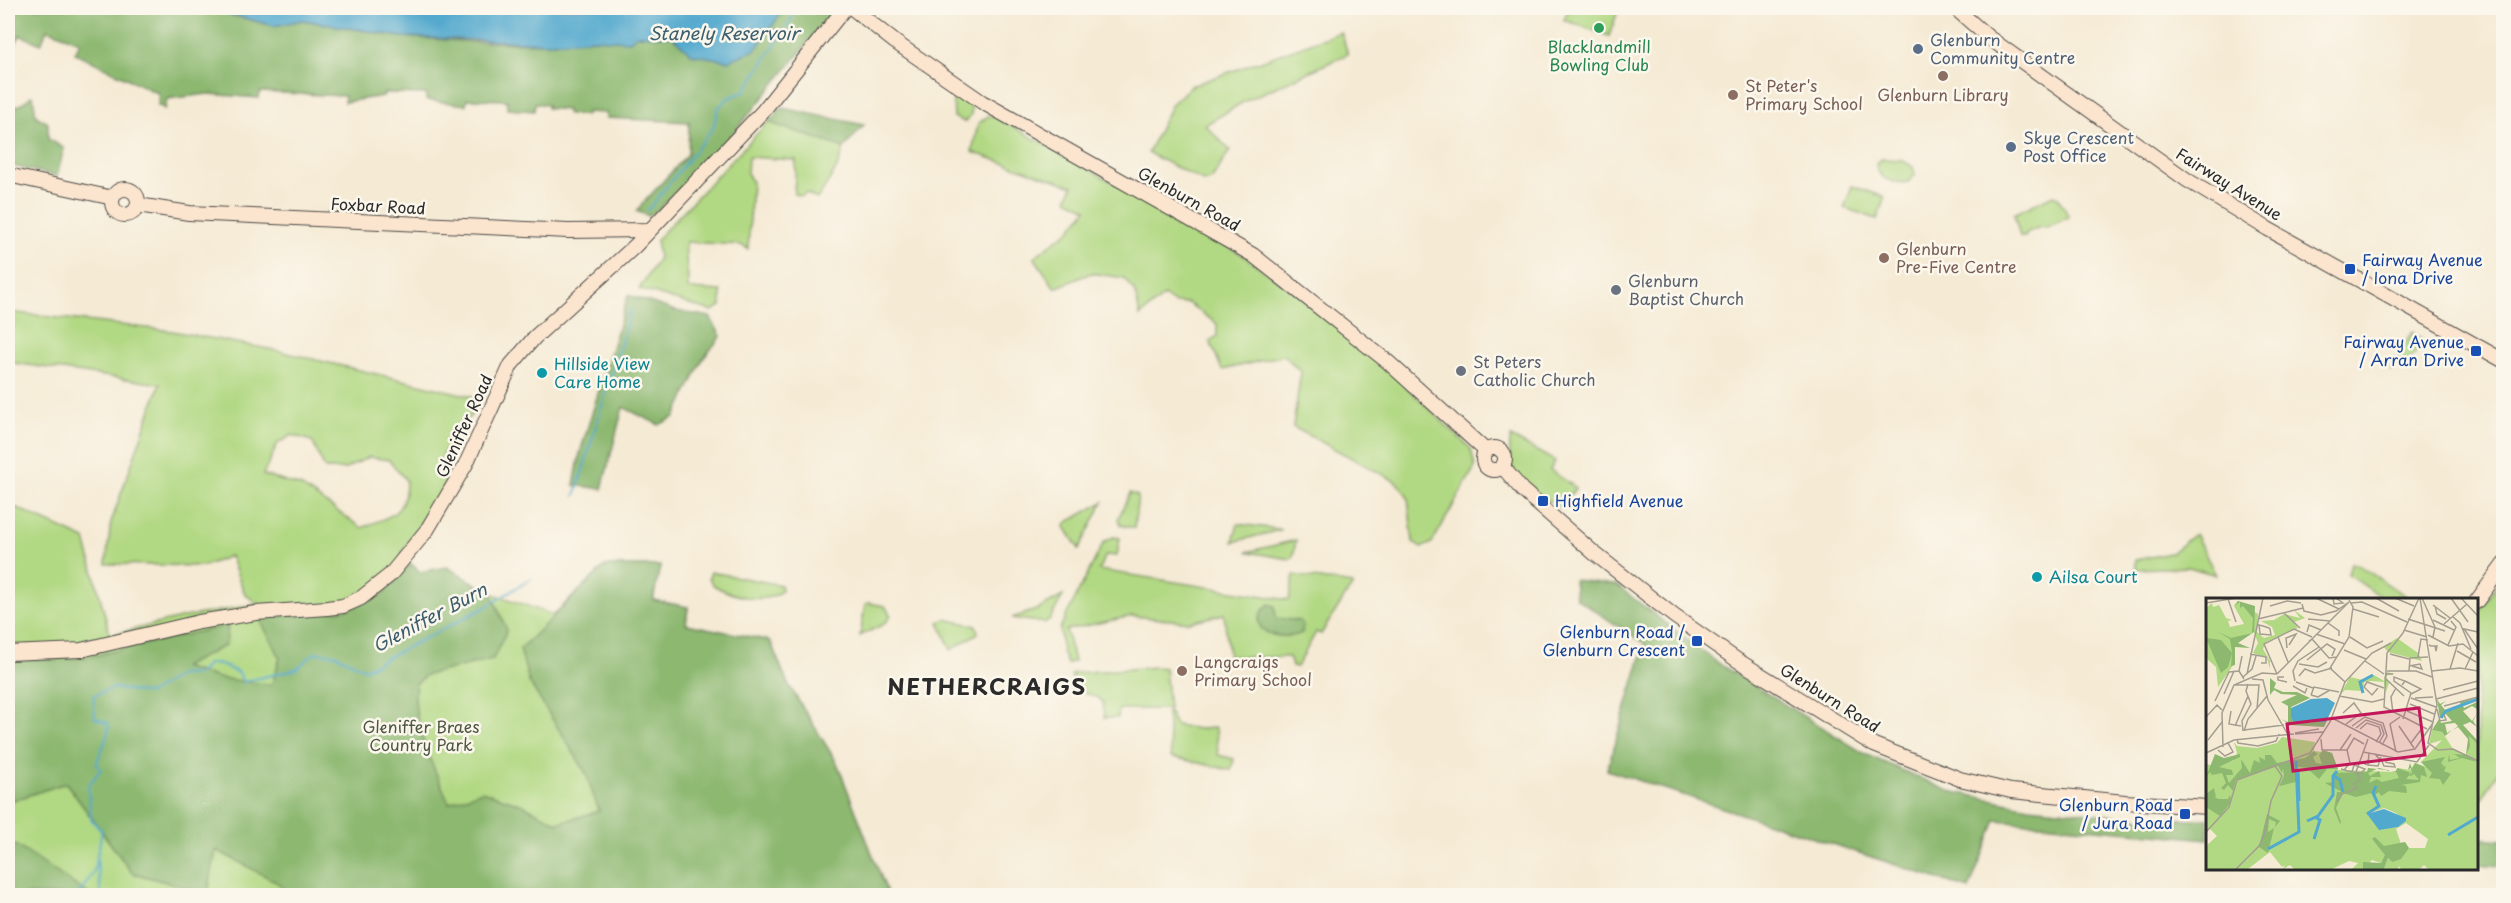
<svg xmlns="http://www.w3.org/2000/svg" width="2511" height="903" font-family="'Playpen Sans',sans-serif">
<rect width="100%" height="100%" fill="#fbf7ec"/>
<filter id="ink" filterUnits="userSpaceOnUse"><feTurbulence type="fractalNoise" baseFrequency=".0167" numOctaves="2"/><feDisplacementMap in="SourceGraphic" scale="12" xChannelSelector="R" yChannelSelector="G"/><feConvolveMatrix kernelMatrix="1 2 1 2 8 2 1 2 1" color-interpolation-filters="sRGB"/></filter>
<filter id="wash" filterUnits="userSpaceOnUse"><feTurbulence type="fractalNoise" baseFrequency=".008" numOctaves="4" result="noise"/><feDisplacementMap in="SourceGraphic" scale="24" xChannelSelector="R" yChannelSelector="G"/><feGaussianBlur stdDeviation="1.35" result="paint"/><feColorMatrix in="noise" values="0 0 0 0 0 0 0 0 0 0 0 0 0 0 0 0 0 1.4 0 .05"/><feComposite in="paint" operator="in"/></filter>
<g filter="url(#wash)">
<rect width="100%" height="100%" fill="#f5ead4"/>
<path fill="#b1d882" stroke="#6e8256" stroke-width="1.5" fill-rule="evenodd" d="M1569,8H1619L1609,36L1564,20Z
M1341,32L1348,54L1245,101L1205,125L1230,150L1212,179L1205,182L1148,153L1172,104L1191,86Z
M959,93C970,101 978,113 964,122L954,117L953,99Z
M988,116H994L1241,254L1321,311L1415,395L1471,449L1475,467L1432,543L1421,548L1413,542L1408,498L1402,488L1395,481L1293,427L1301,372L1284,355L1222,370L1210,341L1217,336V324L1188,303H1174L1164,296L1140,316L1135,292L1124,278L1091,273L1055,288L1034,257L1070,230L1087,209L1067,199L1073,186L972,152L978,124Z
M768,122L844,148L837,168L817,199L806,193L802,196L794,194L796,160L748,157L747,173L752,182L748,249L741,245L686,242C684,259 689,272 688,289L721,291V306L712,311L639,289L659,258L656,240Z
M1882,159L1902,160L1913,167L1915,175L1908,182C1894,184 1878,180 1876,164Z
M1852,186L1885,197L1877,219L1844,208Z
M2053,195L2058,197L2069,217L2045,228L2040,227L2028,232L2025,237L2020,236L2014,214Z
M8,312L172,331L274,350L483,399L442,454L449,479L401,554L420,572L447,567L491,593L553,615L605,566H660L653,600L688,607L686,624L770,641L788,684L837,763L888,895H8V504L85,539L110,635L185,617L258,604L245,594L230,556L204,566L106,564L111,522L160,384L8,362ZM292,435L312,441L325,469H345L369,457L389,460L406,480C406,516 391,515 362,528L302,487L263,475L278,443Z
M2412,332L2421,339C2420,355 2404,363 2391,370Z
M1511,437L1555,461L1550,470L1576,488L1559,508C1546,496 1535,497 1526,489C1512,477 1507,454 1511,437Z
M1130,493L1138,496L1134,528L1121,525L1118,519Z
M1103,502L1079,549L1065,527L1066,523Z
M1238,524L1278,529L1280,530L1233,542Z
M2195,534L2216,575L2189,567L2136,569L2135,560L2171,553Z
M1113,537L1120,538L1117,556L1106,555L1099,570L1289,600L1294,575L1353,584L1321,634L1316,632L1297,667L1292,666L1289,657H1229L1224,614L1190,622L1132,616L1066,630L1074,661L1067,664L1062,651L1060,628L1104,542Z
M1296,540L1293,557L1290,559L1247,552Z
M2351,564H2357L2411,600H2385L2348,574Z
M711,572L781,585L782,590C767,607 730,595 713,585L709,578Z
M2503,575V764L2477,807V615Z
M1063,596L1050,619L1044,623L1012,618L1039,609Z
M868,603L885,606L891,616L884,624L860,636L865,605Z
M945,619L976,626L978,633L951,650L939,622Z
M1156,667L1165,668L1169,709H1119L1118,718H1104L1103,702L1097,697L1078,691L1071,675L1074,673Z
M1167,712H1169L1176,725L1198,729L1216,728L1218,755L1234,759L1231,770L1171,757Z"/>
<path fill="#8cb870" stroke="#5c724e" stroke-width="1.5" d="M17,8H205L274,26L302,20L402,37L477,42L550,43L637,35L672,36L691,54L755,50L785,8H831V15L722,147L657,211L648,216L636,211L688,154L689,122L606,118V113L587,112L586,115L567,114V110L547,108V105L535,103L534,111L507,109V100L467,99L466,105L426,100V94L385,93L383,96L344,102L345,96L260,92L259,98L208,94L167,99L165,109L158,105L159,94L75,53L80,42L47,29L41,44L20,35L8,60V28Z
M33,95L36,116L48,123V139L64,148L57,176L8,165V105L18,106Z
M782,108L864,125L844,148L768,122Z
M628,295L676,311L710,317L721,336L703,359L675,417L659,425L623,407L602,489L574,485L580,453Z
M411,564L420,572L447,567L491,593L507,630L493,659L426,675L416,684C410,723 434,767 449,803L482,791L523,805L558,823L599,811L585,771L529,682L520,649L605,566H660L653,600L688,607L686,624L770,641L788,684L837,763L888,895H291L275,881L216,850L208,893L132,873L66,783L8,802V660L83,658L228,625L226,645L183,667L219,678L272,685L280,657L259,618L346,610L382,595Z
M1574,580L1616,585L1719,664L1865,754L1949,791L2029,807L2149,819H2208V839L1996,820L1969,889L1607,770L1645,644L1576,598Z
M1269,604L1275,606L1276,618L1300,621L1303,624L1302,633C1280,643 1240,630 1269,604Z
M2476,838L2503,840V866L2477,864Z
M8,840L90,895H8Z"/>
<path fill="#52a9ce" stroke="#3e6a7c" stroke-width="1.5" d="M205,8H785L755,50L728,61L691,54L672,36L637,35L630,41L594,39L550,43L402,37L303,20L274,26Z"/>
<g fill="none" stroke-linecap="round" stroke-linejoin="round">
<path stroke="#52a9ce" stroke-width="2" d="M648,210L713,128L718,108L728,98L744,92L791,20L795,8
M575,496L631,309
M97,860L101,896
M77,896L94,872L102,831L91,819L88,786L101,769L97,764C99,751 111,735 108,723L95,718L93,696L114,688L149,694L180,675L199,674L208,664L217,663L239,673L243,682L296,669L315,653L334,654L365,669L484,608L531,579"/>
</g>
</g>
<g filter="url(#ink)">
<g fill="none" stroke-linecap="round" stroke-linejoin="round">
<g stroke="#494844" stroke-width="16">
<path id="secondary" d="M852,8L895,42L982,102L1253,255L1388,362L1486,451
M1955,8L1988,37L2187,180L2268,229L2504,361
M8,175L113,198
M112 202a13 13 0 1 1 26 0a13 13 0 1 1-26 0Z
M138,205L189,213L568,231L648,230
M1483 459a11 11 0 1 1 22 0a11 11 0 1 1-22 0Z
M1502,466L1522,490L1594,553L1674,616L1737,660L1874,745L1960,779L2011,791L2125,802L2208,807
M2476,602L2504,564
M8,653L81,650L199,622L256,613L327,608L343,606L361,598L390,575L427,530L466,464L511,365L535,337L635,246L763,111L845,8"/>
</g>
<use href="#secondary" stroke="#fce5cf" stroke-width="14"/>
</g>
</g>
<circle fill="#2e9e5b" stroke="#fbf7ec" stroke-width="2" cx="1599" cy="28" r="6"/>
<g fill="#5c6f8a" stroke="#fbf7ec" stroke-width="2">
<circle cx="1918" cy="49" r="6"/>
<circle cx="2011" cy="147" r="6"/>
</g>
<g fill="#8d6e63" stroke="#fbf7ec" stroke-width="2">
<circle cx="1943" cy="76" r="6"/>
<circle cx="1733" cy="95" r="6"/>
<circle cx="1884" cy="258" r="6"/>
<circle cx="1182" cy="671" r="6"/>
</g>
<g fill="#1a4fb4" stroke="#fbf7ec" stroke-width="2">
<rect x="2344" y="263" width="12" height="12" rx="3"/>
<rect x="2470" y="345" width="12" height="12" rx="3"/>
<rect x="1537" y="495" width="12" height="12" rx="3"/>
<rect x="1691" y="635" width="12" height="12" rx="3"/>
<rect x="2179" y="808" width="12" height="12" rx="3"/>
</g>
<g fill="#6b7280" stroke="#fbf7ec" stroke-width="2">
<circle cx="1616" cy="290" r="6"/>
<circle cx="1461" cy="371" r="6"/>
</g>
<g fill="#0f9aa8" stroke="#fbf7ec" stroke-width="2">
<circle cx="542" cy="373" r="6"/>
<circle cx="2037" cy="577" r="6"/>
</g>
<g text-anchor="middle" stroke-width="5" stroke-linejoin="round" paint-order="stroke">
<g font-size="16" fill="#4e5e75" stroke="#fbf7ec" text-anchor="start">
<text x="1930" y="46">Glenburn<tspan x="1930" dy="18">Community Centre</tspan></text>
<text x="2023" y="144">Skye Crescent<tspan x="2023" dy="18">Post Office</tspan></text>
</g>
<g font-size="16" fill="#27864d" stroke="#fbf7ec">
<text x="1599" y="53">Blacklandmill<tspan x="1599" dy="18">Bowling Club</tspan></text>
</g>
<g font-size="16" fill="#785e54" stroke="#fbf7ec" text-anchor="start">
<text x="1745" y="92">St Peter's<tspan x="1745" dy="18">Primary School</tspan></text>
<text x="1943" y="101" text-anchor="middle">Glenburn Library</text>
<text x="1896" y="255">Glenburn<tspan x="1896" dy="18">Pre-Five Centre</tspan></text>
<text x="1194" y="668">Langcraigs<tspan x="1194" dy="18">Primary School</tspan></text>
</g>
<g font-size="16" fill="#2b2b2b" stroke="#fbf7ec">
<text transform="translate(2229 184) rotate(32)" y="6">Fairway Avenue</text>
<text transform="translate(1189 199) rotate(29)" y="6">Glenburn Road</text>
<text transform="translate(378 206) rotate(3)" y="6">Foxbar Road</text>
<text transform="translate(464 426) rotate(-65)" y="6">Gleniffer Road</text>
<text transform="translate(1830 698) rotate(32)" y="6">Glenburn Road</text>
</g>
<g font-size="16" fill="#164399" stroke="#fbf7ec" text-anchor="end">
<text x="2362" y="266" text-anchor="start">Fairway Avenue<tspan x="2362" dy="18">/ Iona Drive</tspan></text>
<text x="2464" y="348">Fairway Avenue<tspan x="2464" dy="18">/ Arran Drive</tspan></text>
<text x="1555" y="507" text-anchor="start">Highfield Avenue</text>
<text x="1685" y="638">Glenburn Road /<tspan x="1685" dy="18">Glenburn Crescent</tspan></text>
<text x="2173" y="811">Glenburn Road<tspan x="2173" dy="18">/ Jura Road</tspan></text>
</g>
<g font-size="16" fill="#5b616d" stroke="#fbf7ec" text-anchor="start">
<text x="1628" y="287">Glenburn<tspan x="1628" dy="18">Baptist Church</tspan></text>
<text x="1473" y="368">St Peters<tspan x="1473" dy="18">Catholic Church</tspan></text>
</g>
<g font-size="16" fill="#0d838f" stroke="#fbf7ec" text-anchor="start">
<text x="554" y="370">Hillside View<tspan x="554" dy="18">Care Home</tspan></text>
<text x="2049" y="583">Ailsa Court</text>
</g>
<g font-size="16" fill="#4c5641" stroke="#fbf7ec">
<text x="421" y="733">Gleniffer Braes<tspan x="421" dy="18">Country Park</tspan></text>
</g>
<g font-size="18" font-style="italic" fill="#3b5d6c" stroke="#fbf7ec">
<text x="724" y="40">Stanely Reservoir</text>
<text transform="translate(430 618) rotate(-28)" y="6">Gleniffer Burn</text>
</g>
<g font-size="22" font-weight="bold" letter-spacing="1.5" fill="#2b2b2b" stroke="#fbf7ec">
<text x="987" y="695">NETHERCRAIGS</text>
</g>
</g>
<g transform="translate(2206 598)">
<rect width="272" height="272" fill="#f5ead4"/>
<path d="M32,3L52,16L51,34L58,40L69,37L66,29L55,23L68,22L78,16L94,20L88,12L99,20L88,24L92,30L60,44L57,51L64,63V71L61,60L47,55L52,45L48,34L28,41V66L12,89L10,69L0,60V10L6,5L7,9L13,7L20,20L26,22L22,23L24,29L38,26L28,8ZM191,40L212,55L216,63L182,54L178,49ZM181,74L189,76L179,77L183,85L180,94L178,84L166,83L158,84L157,93L139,92L134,97L144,79L157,82L168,77L178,83L179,76ZM226,132L236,134L247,151L260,157L263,138L271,146V271H222L218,267L214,271H195L193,268L192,271H178L182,260L186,264L203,250H219L222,241L200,225L190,231L195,246L178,249L166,241L180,257L175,265L166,262L157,271H146L152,265L143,263L126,271H88L84,267L77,271L79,267L76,269L64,254L42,271H0V248L11,238L4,231L0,235V166L12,169L28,162L31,155L28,144L31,148L51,150L71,145L76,139L109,144L108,153L126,155L132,172L190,174L192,170L204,172L209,165L221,169L215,164L236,142L223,146ZM178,210L190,215L200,223L192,229L173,231L161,216Z" fill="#b1d882" fill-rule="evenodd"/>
<path d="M32,3L49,8L48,34L32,45L44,50L29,49V67L25,68L26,55L22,69L15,75L0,40L15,42L26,55L24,41L12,34L25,40L46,35L47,20L37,8L34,10V4L28,8ZM64,80L70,85L68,90L77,94H91L104,100L85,109L86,119L97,125L121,123L118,129L84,127L81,131L85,135L81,134V130L82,125L75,121L82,124V108L75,104L91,97L75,96L68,92L64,97ZM271,99L256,106L258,110L271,104V111L266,108L257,113L266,123L271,116L267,123L271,129L264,124L257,127L271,142V146L263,138L264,148L260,157L271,164L256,160L242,164L243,156L244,162L254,160L248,156L260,157L262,141L252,129L247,132L252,128L249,125L239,126L241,135L246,132L239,138L246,148L236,134L226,132L233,121L235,125L246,123L239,115L234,120L231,101L234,106L240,103L235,107L240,113L255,108L254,104ZM117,152L126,155L132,171H121L113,181L101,170L87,168L93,173L94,188L90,184L73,188L78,178L77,170L76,175L72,168L30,182L27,193L22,187L18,192L15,190L20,185L16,175L6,177L4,174L0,179L9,156L18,160L34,156V159L13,169L26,172L27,177H20L23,185L36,170L35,161L44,175L48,162L54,165L53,159L59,162V157H65L71,165L99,160L108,153L112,156L107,159L110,165L116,166L113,157ZM239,159L235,165L238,168L233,170L240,168L238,173L245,176L237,187L234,181L223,180L226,175L215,164ZM204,165L206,171L209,165L218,169L221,179L215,177L214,184L195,187L200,188L201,195L183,193L175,198L173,194L169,197L172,203L166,195L150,199L137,195L130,210L135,224L134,226L128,211L131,194H136L119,185L127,184V175L161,174L162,170L190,173L191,170L205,175L200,181L213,182L208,176L205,178H203L206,175L205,170L202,172ZM173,170L190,174L193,180L176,184L171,181L163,185L165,179H175L173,173L164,178L162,175ZM0,188V196L8,190L10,199L7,198L12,201H22L24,197L25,204L14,218L0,209ZM61,216L74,223L69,229L70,224L63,221L62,234L68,230L62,255L53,249ZM169,239L178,248L199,244L203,250L195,261L186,264L182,260L178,271H157V264L175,265L179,257L166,241Z" fill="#8cb870" fill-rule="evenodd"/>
<path d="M121,100L129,105L120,124H88L85,119V110L105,101ZM178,211L200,220V223L192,229L173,232L161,216Z" fill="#52a9ce"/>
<path fill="none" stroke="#52a9ce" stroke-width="3" d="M157,95L154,84L167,77M235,120L240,113L272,101M92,172L93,203M128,178L134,182L137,194M161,216L173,208L167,195L170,188M101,223L112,218L127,197V178L131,173M242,237L272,219M108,241L114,222L109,219M62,251L93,234L90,163"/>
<path fill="none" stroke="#a49e90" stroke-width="1.5" d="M110,0L133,11M127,0L128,6L137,5L130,0M170,0L193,13M189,0L208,8M214,0L231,107L222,145L232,152L247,151L272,163M216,0L229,29L227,39M245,0L262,24M255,0L272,18M22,1L30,24M0,5L30,0M145,5L156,4L201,24M227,7L244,20M64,8L81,3L95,5M229,8L231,16L240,21M147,11L173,19M78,15L94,30M246,18L254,25L265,51M52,21L97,10M102,21L124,23M202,21L239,33M227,22L248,32M122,25L133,33V38M51,26L53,27L57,28L63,30L64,31L65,37L54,36L53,27M238,26L261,6M198,32L221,39M101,34L103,27L115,32M272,34L258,31L272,51M197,35L181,55L178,109L221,131M197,35L213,0M110,36L139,46M222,37L243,48L257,46L272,58M72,39L82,64M144,39L161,50L177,43M103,43L106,41L123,60L131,59M223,47L225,48H231L230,53L229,48M242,47L250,29L245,23M81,50L80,40L90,36L83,47M138,52L160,61M251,53L270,64M44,56L60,59V65H55M184,56L203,61M36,58L33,73L38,81M212,59L215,41L222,42M101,62L121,46L129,51L126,58M159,63L178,76M93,66L112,69L121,64M203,68L214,66L216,71L206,68M244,71L252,45M259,71L267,54M181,73H210L226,79M203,73L204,60L222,59M226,73L254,70L272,73M41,76L57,0M71,76L143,4L130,13L115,17L98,13L96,6M71,76L58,46L88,31L106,39M187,76H181L179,80L198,98M93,78L99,71L109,75L126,70M37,79L46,71L50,58M78,79H72V82L81,84M46,81L57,82L62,102L81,135M89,83L87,73L92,63L113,49M199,83L215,91L205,96M90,84L107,90M139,84L166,55L185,45M28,87H53L51,111M196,87L199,83L188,79V83L205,95L197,121M87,88L99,95L101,90M172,90L166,97L158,89L161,84L178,90M237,92L272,83M18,96L28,73M105,97L108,89L133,94M105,97L112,99L124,92M133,98L166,104L178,101M205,100L230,109M209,100L227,99M230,101L272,90M9,103L23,74L33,73M204,106L228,116M238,108L272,99M231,111L234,123L240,122L238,117M25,113L23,126L35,128M201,113L227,124M137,115L148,105L155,115L140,126M187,115L185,99L190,90M0,119L11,107L16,112M126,120L192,154L209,151L227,125M29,128L42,98M146,128L159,119L177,125L181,138L176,147M193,128L208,150M150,130L160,122L175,127L178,136L173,145M154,131L161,125L173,129L175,136L170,144M38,132L78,127M37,133L36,123L45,106L40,93L42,86M38,133L42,121L61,98M89,135L113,131M89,136L117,134M31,141L32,145L52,148L70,143L73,136M115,141L116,152H141M2,142L16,124M205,145L217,129M17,149L16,115L28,87L56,75L71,76M12,152L19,158L27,154L22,145M134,152L145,136M141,152L148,140L158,146M157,154L211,164L223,147M190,154L184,126L194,119M0,155L28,142L88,136M174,159L178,168L189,169L188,166L179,164M162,162L159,166L162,167L163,155M162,167L172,168L174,162L169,156M135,171L142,173L155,175L159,171L148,167L146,174M138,172L144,165L141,152M131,204L136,196L151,190L148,186L155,181L150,174L162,141M0,234L23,209L31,182L104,155L124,124L139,84L124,70L143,39L147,9L143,2M29,272L53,248L58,237L65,203L76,178L69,168"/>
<path fill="#c2185b" fill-opacity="0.15" stroke="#c2185b" stroke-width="3" d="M213,110L219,157L87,173L81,126Z"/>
<rect width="272" height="272" fill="none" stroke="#2b2b2b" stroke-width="3"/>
</g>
<rect width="2511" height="903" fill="none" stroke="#fbf7ec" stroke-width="30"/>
</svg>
